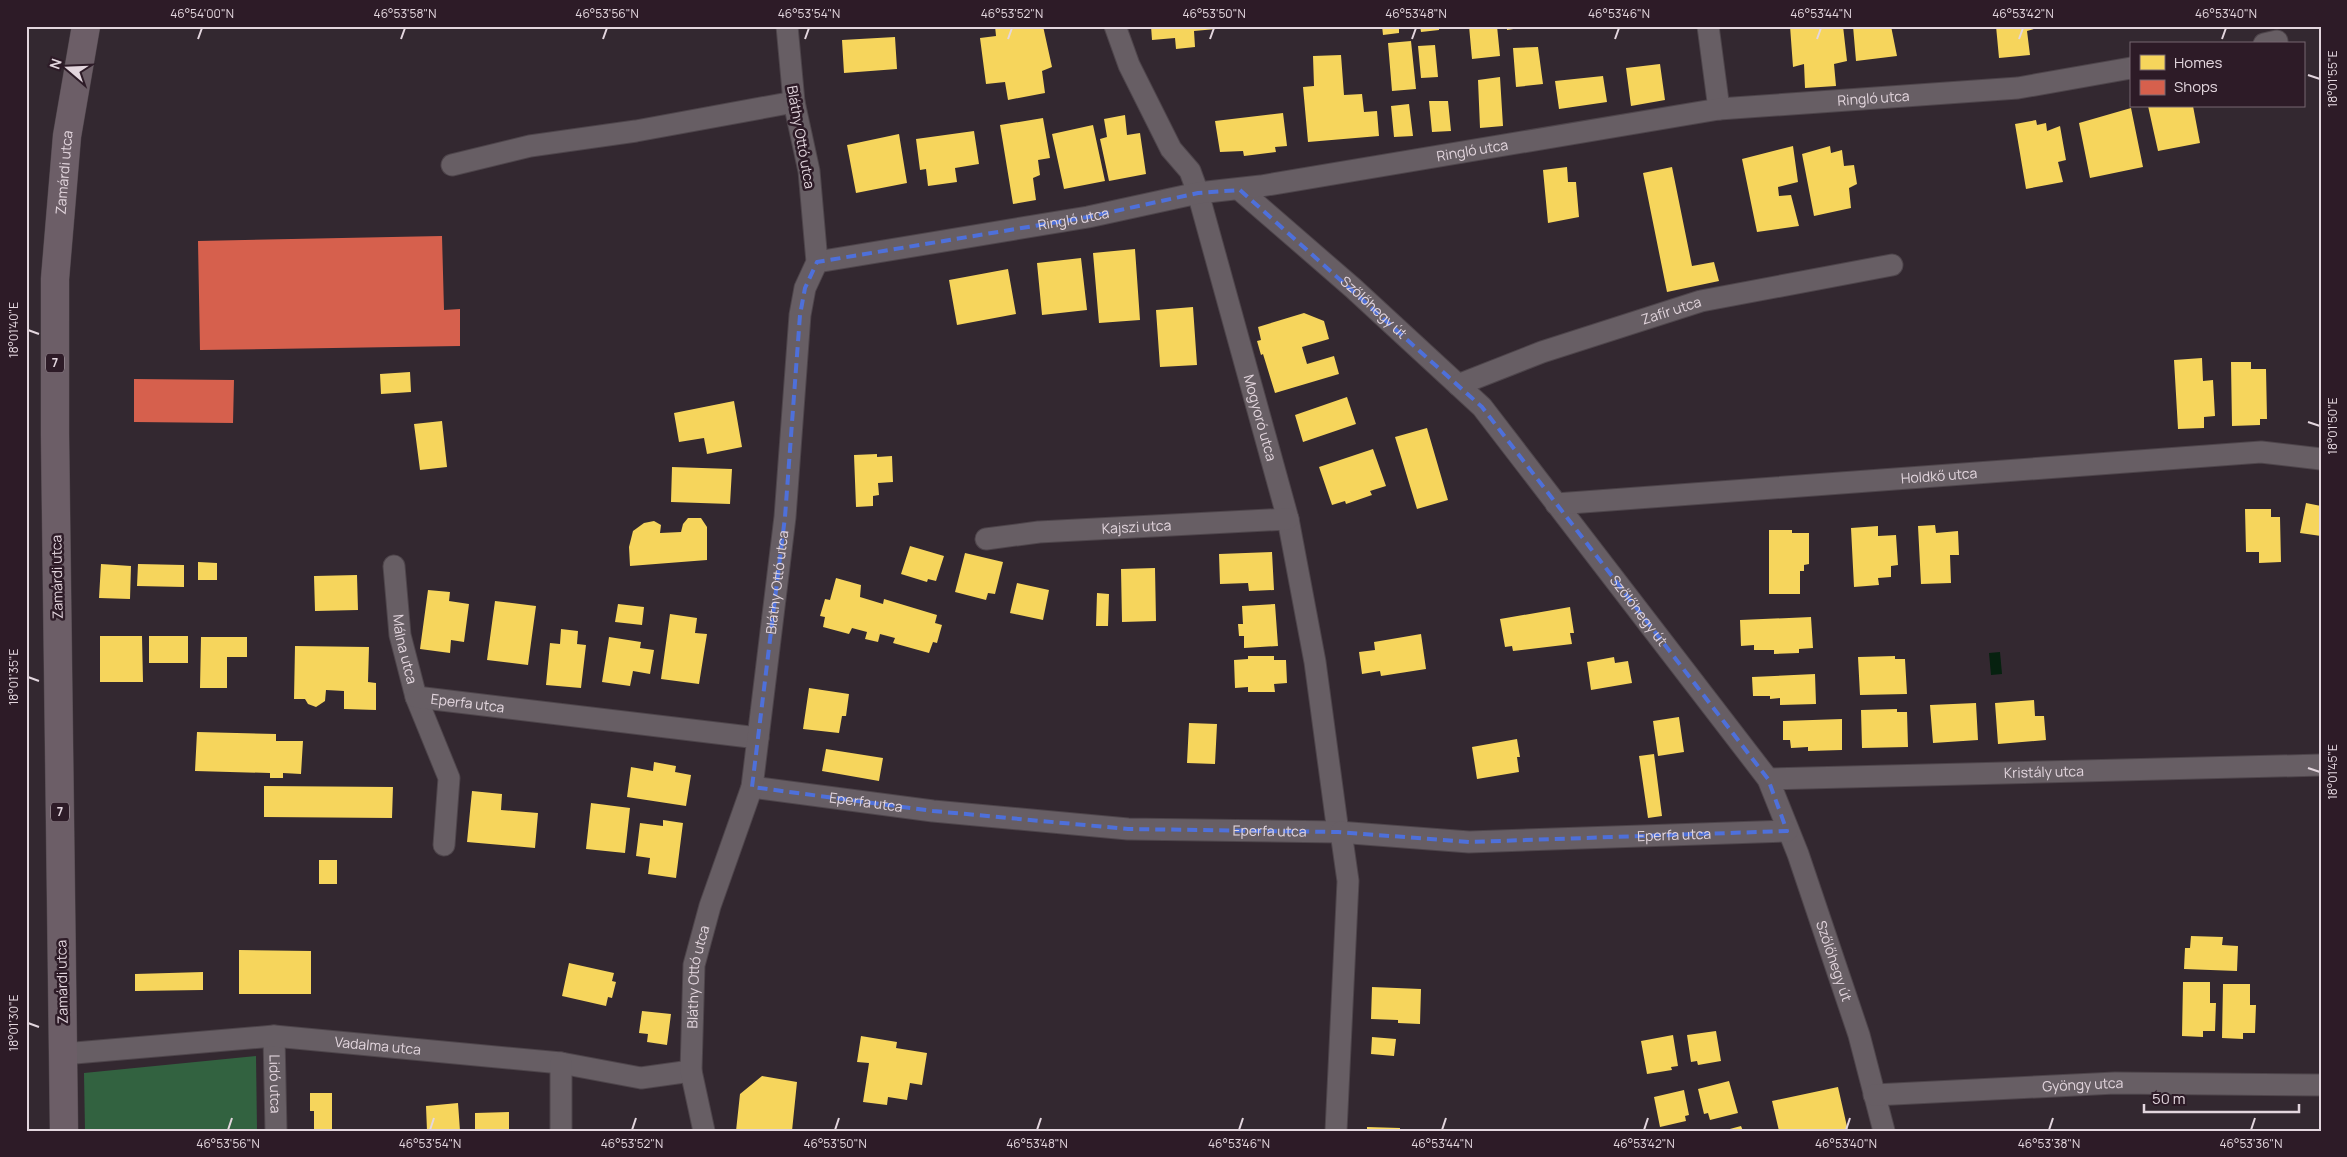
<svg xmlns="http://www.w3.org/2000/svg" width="2347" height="1157" font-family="Manrope,sans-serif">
<rect width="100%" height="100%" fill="#332830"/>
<path fill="#326240" d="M256,1056L257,1131H85L84,1073Z"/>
<path fill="#06210f" d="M2000,652L2002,674L1991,675L1989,653Z"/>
<path fill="#f6d55c" d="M995,26H1043L1052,67L1042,71L1045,93L1008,100L1005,82L986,84L980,38L996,36Z
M1151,26H1216V29L1194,31L1195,47L1176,49L1175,38L1152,40Z
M1382,26H1399V33L1383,35Z
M1420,26H1439V30L1421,32Z
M1469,26H1497L1500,56L1472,59Z
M1507,26H1526V27L1507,30Z
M1790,26H1843L1847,61L1834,64L1836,86L1805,88L1804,64L1793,67Z
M1853,26H1891L1897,56L1856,61Z
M1996,26H2041V27L2027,31L2030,55L1999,58Z
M895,37L897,69L844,73L842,40Z
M1411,41L1416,89L1392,91L1388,43Z
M1435,45L1438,77L1421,78L1418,46Z
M1538,47L1543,84L1516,87L1513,48Z
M1341,55L1344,95L1362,94L1364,112L1377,111L1379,136L1308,142L1303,87L1314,86L1313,56Z
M1660,64L1665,100L1631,106L1626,68Z
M1603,76L1607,102L1559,109L1555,81Z
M1500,77L1503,126L1480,128L1478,80Z
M1429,101H1448L1451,131L1432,132Z
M1409,104L1413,136L1394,137L1391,106Z
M2148,106H2193L2200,143L2158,151Z
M2131,108L2143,167L2090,178L2079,123Z
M1283,113L1287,146L1275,147L1276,152L1244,156L1243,151L1220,152L1215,121Z
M1125,115L1127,135L1140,133L1146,174L1109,181L1100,139L1107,137L1104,119Z
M1043,118L1050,158L1038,160L1040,175L1033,178L1036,200L1013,204L1000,125Z
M2036,120L2037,125L2046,123L2047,131L2060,126L2066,160L2058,162L2063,182L2026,189L2015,124Z
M1093,125L1105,181L1064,189L1052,134Z
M974,131L979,164L955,168L957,182L928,186L926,169L920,170L916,139Z
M899,134L907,183L856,193L847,145Z
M1793,146L1798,182L1778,187L1779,196L1791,195L1799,226L1757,232L1742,159Z
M1830,146L1831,153L1842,150L1844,166L1854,165L1857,184L1849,188L1851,208L1814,216L1802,154Z
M1567,167L1568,182H1576L1579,217L1548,223L1543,170Z
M1672,167L1692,266L1714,262L1719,281L1667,292L1643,173Z
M1135,249L1140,320L1099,323L1093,253Z
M1081,258L1087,310L1042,315L1037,263Z
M1008,269L1016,314L957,325L949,280Z
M1193,307L1197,365L1160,367L1156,310Z
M1304,313L1324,321L1329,339L1302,347L1307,364L1334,356L1339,374L1275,393L1263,354L1261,355L1257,341L1261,340L1258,327Z
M2202,358L2203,381L2213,380L2215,416L2204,417V428L2178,429L2174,360Z
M2231,362H2251V369H2266L2267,419H2260V425L2232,426Z
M410,372L411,392L381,394L380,374Z
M1347,397L1356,424L1303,442L1295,415Z
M734,401L742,447L707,454L704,438L679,442L674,413Z
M442,421L447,467L420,470L414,424Z
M1427,428L1448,500L1417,509L1395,437Z
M1373,449L1386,486L1370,491L1372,495L1346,504L1345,501L1332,505L1319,467Z
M877,454V457L892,456L893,482L878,483L879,495L873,496V506L856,507L854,455Z
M672,467L732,469L730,504L671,502Z
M2306,503L2321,506V536L2300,533Z
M2245,509H2271V517H2280L2281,562L2259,563V552H2246Z
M688,518H701L707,527V560L630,566L629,547L633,531L644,523L654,521L661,525L660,533L681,532L683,524Z
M1935,525L1936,533L1958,531L1959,555H1950L1951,583L1921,584L1918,526Z
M1878,526V536L1896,535L1898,565L1891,566V577L1878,578L1879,585L1854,587L1851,528Z
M1769,530H1792V533H1809V564L1804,565V571H1800V594H1769Z
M910,546L944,556L936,581L928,579L927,582L901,574Z
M1272,552L1274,590L1249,591L1248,583L1220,584L1219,554Z
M965,553L1003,562L995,594L988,593L986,600L955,592Z
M198,562L217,563V580H198Z
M101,564L131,566L130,599L99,598Z
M138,564L184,565V587L137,586Z
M1155,568L1156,621L1122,622L1121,569Z
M357,575L358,610L315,611L314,576Z
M836,578L861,585L860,597L883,604L884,599L937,615L935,623L942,625L937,643L933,642L929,653L893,643L895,638L880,634L878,642L865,639L867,632L852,628L849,634L823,627L825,617L820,616L825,599L830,600Z
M1017,583L1049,590L1043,620L1010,613Z
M428,590L450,592L449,601L469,604L464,642L451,640L450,653L420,649Z
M1097,593L1109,594L1108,626H1096Z
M495,601L536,606L528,665L487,660Z
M618,604L644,607L642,625L615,622Z
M1275,604L1278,646L1244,648V636H1239L1238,624H1243L1242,606Z
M1570,607L1574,633H1570L1572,644L1513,651L1512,646L1505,647L1500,619Z
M670,614L697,618L695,633L707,634L699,684L661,679Z
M1811,617L1813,648L1799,649V653L1774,654V650H1754V645L1741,646L1740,620Z
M561,629L578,631L577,644L586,645L581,688L546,685L550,643L560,644Z
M1421,634L1426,669L1381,676L1380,671L1362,674L1359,652L1375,650L1374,642Z
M100,636H142L143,682H100Z
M149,636H188V663H149Z
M201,637H247V657H227V688H200Z
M609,637L641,642L640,648L654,650L650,674L633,671L630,686L602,682Z
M295,646L369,647L368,682L376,683V710L344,709V691L326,690L325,701L316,707L308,704L305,699H294Z
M1248,656H1274V660H1286L1287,683L1274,684L1275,692H1248V687L1235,688L1234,660L1248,659Z
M1895,656V659H1905L1907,694L1860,695L1858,657Z
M1614,657L1615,663L1628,661L1632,683L1591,690L1587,662Z
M1815,674L1816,704L1780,705V698L1770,699V696H1753L1752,677Z
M809,688L849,694L846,716H842L839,733L803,729Z
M2034,700L2035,716H2044L2046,740L1998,744L1995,703Z
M1976,703L1978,740L1933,743L1930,705Z
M1897,709V712H1907L1908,747L1862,748L1861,710Z
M1679,717L1684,752L1658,756L1653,721Z
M1842,719V750L1808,751V747L1791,748L1790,740H1783V721Z
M1189,723L1217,724L1215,764L1187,763Z
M197,732L276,734V741H303L301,774L283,773V778H270V773L195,771Z
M1517,739L1520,757H1517L1519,772L1477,779L1472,747Z
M826,749L883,758L879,781L822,771Z
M1654,754L1662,816L1648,818L1639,756Z
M654,762L676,766L675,772L691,775L686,806L627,797L631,767L653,771Z
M264,786L393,787L392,818L264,817Z
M472,791L502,794L501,810L538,813L535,848L467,842Z
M591,803L630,808L625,853L586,849Z
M663,820L683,823L676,878L648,874L650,858L636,856L640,823L663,826Z
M319,860H337V884H319Z
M2191,936L2223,937L2222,945L2238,946L2237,971L2184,969L2185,948H2190Z
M239,950L311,951V994H239Z
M569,963L614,973L612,981L616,982L612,998L608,997L606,1006L562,996Z
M203,972V990L135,991V974Z
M2183,982H2210V1003H2216L2215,1031H2203V1037L2182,1036Z
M2223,984H2250V1005H2256L2255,1033H2243V1039L2222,1038Z
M1372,987L1421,989L1420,1024L1398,1023V1020L1371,1019Z
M642,1011L671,1014L667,1045L647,1042L648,1034L639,1033Z
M1716,1031L1721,1061L1698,1065L1697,1061L1691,1062L1687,1035Z
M1673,1035L1678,1066L1671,1067L1672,1070L1647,1074L1641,1041Z
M861,1036L897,1042L896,1048L927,1053L922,1085L910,1083L907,1100L888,1097L887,1105L863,1102L869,1063L857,1062Z
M1372,1037L1396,1039L1394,1056L1371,1054Z
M762,1076L797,1082L792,1131H736L740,1094Z
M1729,1081L1738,1113L1710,1120L1708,1113L1704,1114L1698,1089Z
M1838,1087L1848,1131H1822V1129L1779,1131L1772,1101Z
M1684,1090L1689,1115L1685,1116L1686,1121L1660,1127L1654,1097Z
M310,1093H332V1131H314V1111H310Z
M458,1103L460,1131H427L426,1106Z
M509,1112V1131H475V1113Z
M1741,1126L1743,1131H1726V1130Z
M1367,1127L1400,1128V1131H1367Z"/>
<path fill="#d6604d" d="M442,236L444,310L460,309V346L200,350L198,241Z
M134,379L234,380L233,423L134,422Z"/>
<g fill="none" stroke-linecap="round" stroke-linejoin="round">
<g stroke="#4e454b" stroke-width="23">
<g id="minor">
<path id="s1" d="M1115,26L1129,65L1171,149L1190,171L1198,193L1288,519L1315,662L1338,832"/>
<path d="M1708,26L1719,109"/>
<path d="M2264,44L2277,41"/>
<path d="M452,165L530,146L636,131L794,102"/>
<path id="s2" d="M1240,190L1353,288L1482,407L1768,779L1798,854L1859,1035L1884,1131"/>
<path id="s3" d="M817,262L1088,217L1198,193L1261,186L1719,109L2018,88L2131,68"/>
<path id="s4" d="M1458,385L1542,352L1701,301L1892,265"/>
<path id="s5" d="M1556,504L2261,452L2321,459"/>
<path id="s6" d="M986,539L1039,532L1288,519"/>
<path id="s7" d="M394,566L400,635L416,697L449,778L444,845"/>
<path id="s8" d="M416,697L758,738"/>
<path id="s9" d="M1768,779L2321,765"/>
<path id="s10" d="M752,787L933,811L1128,829L1338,832L1469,842L1787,831"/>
<path id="s11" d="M274,1036L276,1131"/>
<path id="s12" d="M63,1054L274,1036L561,1063L641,1078L691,1071"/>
<path d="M561,1063V1131"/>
<path id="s13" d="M1874,1095L2115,1083L2321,1085"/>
<path id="s14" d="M704,1131L691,1071L694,965L710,906L752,787L785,517L800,315L805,288L817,262L809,171L794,102L787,26"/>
<path d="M1336,1131L1348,881L1341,832"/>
</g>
</g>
<g stroke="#4e454b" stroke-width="29">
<g id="primary">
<path id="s15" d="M64,1131L55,435V279L67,136L86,26"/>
</g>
</g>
<use href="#minor" stroke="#675e64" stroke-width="21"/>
<use href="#primary" stroke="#6c5e67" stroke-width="28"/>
</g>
<path fill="none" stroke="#4e70da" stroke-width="4" stroke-dasharray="10 6" stroke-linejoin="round" d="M1240,190L1482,407L1768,779L1787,831L1469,842L1338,832L1128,829L933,811L752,787L785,517L800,315L805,288L817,262L1088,217L1198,193Z"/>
<path fill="none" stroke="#e3d6de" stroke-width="2" d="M198,39L202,28M401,39L405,28M603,39L607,28M805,39L809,28M1008,39L1012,28M1210,39L1214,28M1412,39L1416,28M1615,39L1619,28M1817,39L1821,28M2019,39L2023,28M2222,39L2226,28M2308,75L2320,79M28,330L39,334M2308,422L2320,426M28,677L39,681M2308,768L2320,772M28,1023L39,1027M228,1130L232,1118M430,1130L434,1118M632,1130L636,1118M835,1130L839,1118M1037,1130L1041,1118M1239,1130L1243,1118M1442,1130L1446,1118M1644,1130L1648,1118M1846,1130L1850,1118M2049,1130L2053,1118M2251,1130L2255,1118"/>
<g text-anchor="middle" stroke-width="5" stroke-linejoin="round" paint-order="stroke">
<g fill="#2d1b27" stroke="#ac9ea7" stroke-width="1">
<rect x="46" y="353.5" width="18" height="19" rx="4"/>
<rect x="51" y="802.5" width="18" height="19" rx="4"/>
</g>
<g font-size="12" font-weight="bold" fill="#e3d6de">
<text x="55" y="367">7</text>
<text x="60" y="816">7</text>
</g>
<g font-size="14" fill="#e3d6de" stroke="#2d1b27">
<text dy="5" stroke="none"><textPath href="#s3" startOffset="1070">Ringló utca</textPath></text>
<text transform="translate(801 137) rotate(80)" y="5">Bláthy Ottó utca</text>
<text dy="5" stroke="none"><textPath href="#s3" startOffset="665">Ringló utca</textPath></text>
<text dy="5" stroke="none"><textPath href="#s15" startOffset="959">Zamárdi utca</textPath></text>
<text dy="5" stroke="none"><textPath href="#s3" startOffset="260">Ringló utca</textPath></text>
<text dy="5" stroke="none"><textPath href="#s2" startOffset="178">Szőlőhegy út</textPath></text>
<text dy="5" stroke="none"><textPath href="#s4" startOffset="226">Zafír utca</textPath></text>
<text dy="5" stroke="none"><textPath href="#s1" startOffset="421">Mogyoró utca</textPath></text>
<text dy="5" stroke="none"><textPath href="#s5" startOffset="384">Holdkő utca</textPath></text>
<text dy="5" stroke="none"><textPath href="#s6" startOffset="151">Kajszi utca</textPath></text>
<text transform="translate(57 577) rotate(-91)" y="5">Zamárdi utca</text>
<text dy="5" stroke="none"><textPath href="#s14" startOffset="561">Bláthy Ottó utca</textPath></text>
<text dy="5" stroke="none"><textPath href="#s2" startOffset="582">Szőlőhegy út</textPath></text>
<text dy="5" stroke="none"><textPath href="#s7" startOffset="84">Málna utca</textPath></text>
<text dy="5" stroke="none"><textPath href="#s8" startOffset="52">Eperfa utca</textPath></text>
<text dy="5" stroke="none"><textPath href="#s9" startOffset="276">Kristály utca</textPath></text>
<text dy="5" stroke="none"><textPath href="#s10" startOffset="115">Eperfa utca</textPath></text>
<text dy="5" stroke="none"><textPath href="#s10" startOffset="520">Eperfa utca</textPath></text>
<text dy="5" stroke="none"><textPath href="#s10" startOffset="925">Eperfa utca</textPath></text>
<text dy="5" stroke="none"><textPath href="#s2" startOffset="988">Szőlőhegy út</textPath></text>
<text dy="5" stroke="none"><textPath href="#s14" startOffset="156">Bláthy Ottó utca</textPath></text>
<text transform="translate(62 982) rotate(-91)" y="5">Zamárdi utca</text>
<text dy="5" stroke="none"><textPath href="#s12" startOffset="316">Vadalma utca</textPath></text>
<text dy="5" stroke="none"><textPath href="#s11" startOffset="48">Lidó utca</textPath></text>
<text dy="5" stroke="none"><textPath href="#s13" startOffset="209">Gyöngy utca</textPath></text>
</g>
</g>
<rect width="2347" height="1157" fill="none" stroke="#2d1b27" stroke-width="55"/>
<rect x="2130" y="42" width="175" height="65" fill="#2d1b27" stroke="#766670"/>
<rect x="2140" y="55" width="25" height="15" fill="#f6d55c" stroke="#766670"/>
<text x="2174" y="68" font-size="15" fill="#e3d6de">Homes</text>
<rect x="2140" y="80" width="25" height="15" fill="#d6604d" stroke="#766670"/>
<text x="2174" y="92" font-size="15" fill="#e3d6de">Shops</text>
<g transform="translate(68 68) rotate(289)" stroke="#2d1b27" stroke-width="4" paint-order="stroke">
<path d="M0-4L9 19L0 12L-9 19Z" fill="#e3d6de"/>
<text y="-8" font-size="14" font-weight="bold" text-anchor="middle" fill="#e3d6de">N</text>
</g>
<path d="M2144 1104v8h155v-8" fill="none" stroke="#e3d6de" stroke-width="2.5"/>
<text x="2152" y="1104" font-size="15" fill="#e3d6de" stroke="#2d1b27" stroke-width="4" paint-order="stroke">50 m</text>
<rect x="28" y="28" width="2292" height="1102" fill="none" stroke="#e3d6de" stroke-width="2"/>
<g font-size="12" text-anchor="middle" fill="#e3d6de">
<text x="202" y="18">46°54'00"N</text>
<text x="405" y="18">46°53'58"N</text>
<text x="607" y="18">46°53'56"N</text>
<text x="809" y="18">46°53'54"N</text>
<text x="1012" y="18">46°53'52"N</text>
<text x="1214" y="18">46°53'50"N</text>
<text x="1416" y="18">46°53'48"N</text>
<text x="1619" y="18">46°53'46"N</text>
<text x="1821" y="18">46°53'44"N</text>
<text x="2023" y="18">46°53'42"N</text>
<text x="2226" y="18">46°53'40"N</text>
<text transform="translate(2333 79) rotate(-90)" y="4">18°01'55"E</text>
<text transform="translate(14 330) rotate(-90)" y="4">18°01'40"E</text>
<text transform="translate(2333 426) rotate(-90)" y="4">18°01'50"E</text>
<text transform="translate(14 677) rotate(-90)" y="4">18°01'35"E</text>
<text transform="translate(2333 772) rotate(-90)" y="4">18°01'45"E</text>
<text transform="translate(14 1023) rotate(-90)" y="4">18°01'30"E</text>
<text x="228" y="1148">46°53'56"N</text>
<text x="430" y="1148">46°53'54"N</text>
<text x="632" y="1148">46°53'52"N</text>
<text x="835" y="1148">46°53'50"N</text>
<text x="1037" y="1148">46°53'48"N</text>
<text x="1239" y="1148">46°53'46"N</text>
<text x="1442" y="1148">46°53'44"N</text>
<text x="1644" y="1148">46°53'42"N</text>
<text x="1846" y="1148">46°53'40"N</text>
<text x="2049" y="1148">46°53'38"N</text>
<text x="2251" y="1148">46°53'36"N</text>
</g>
</svg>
